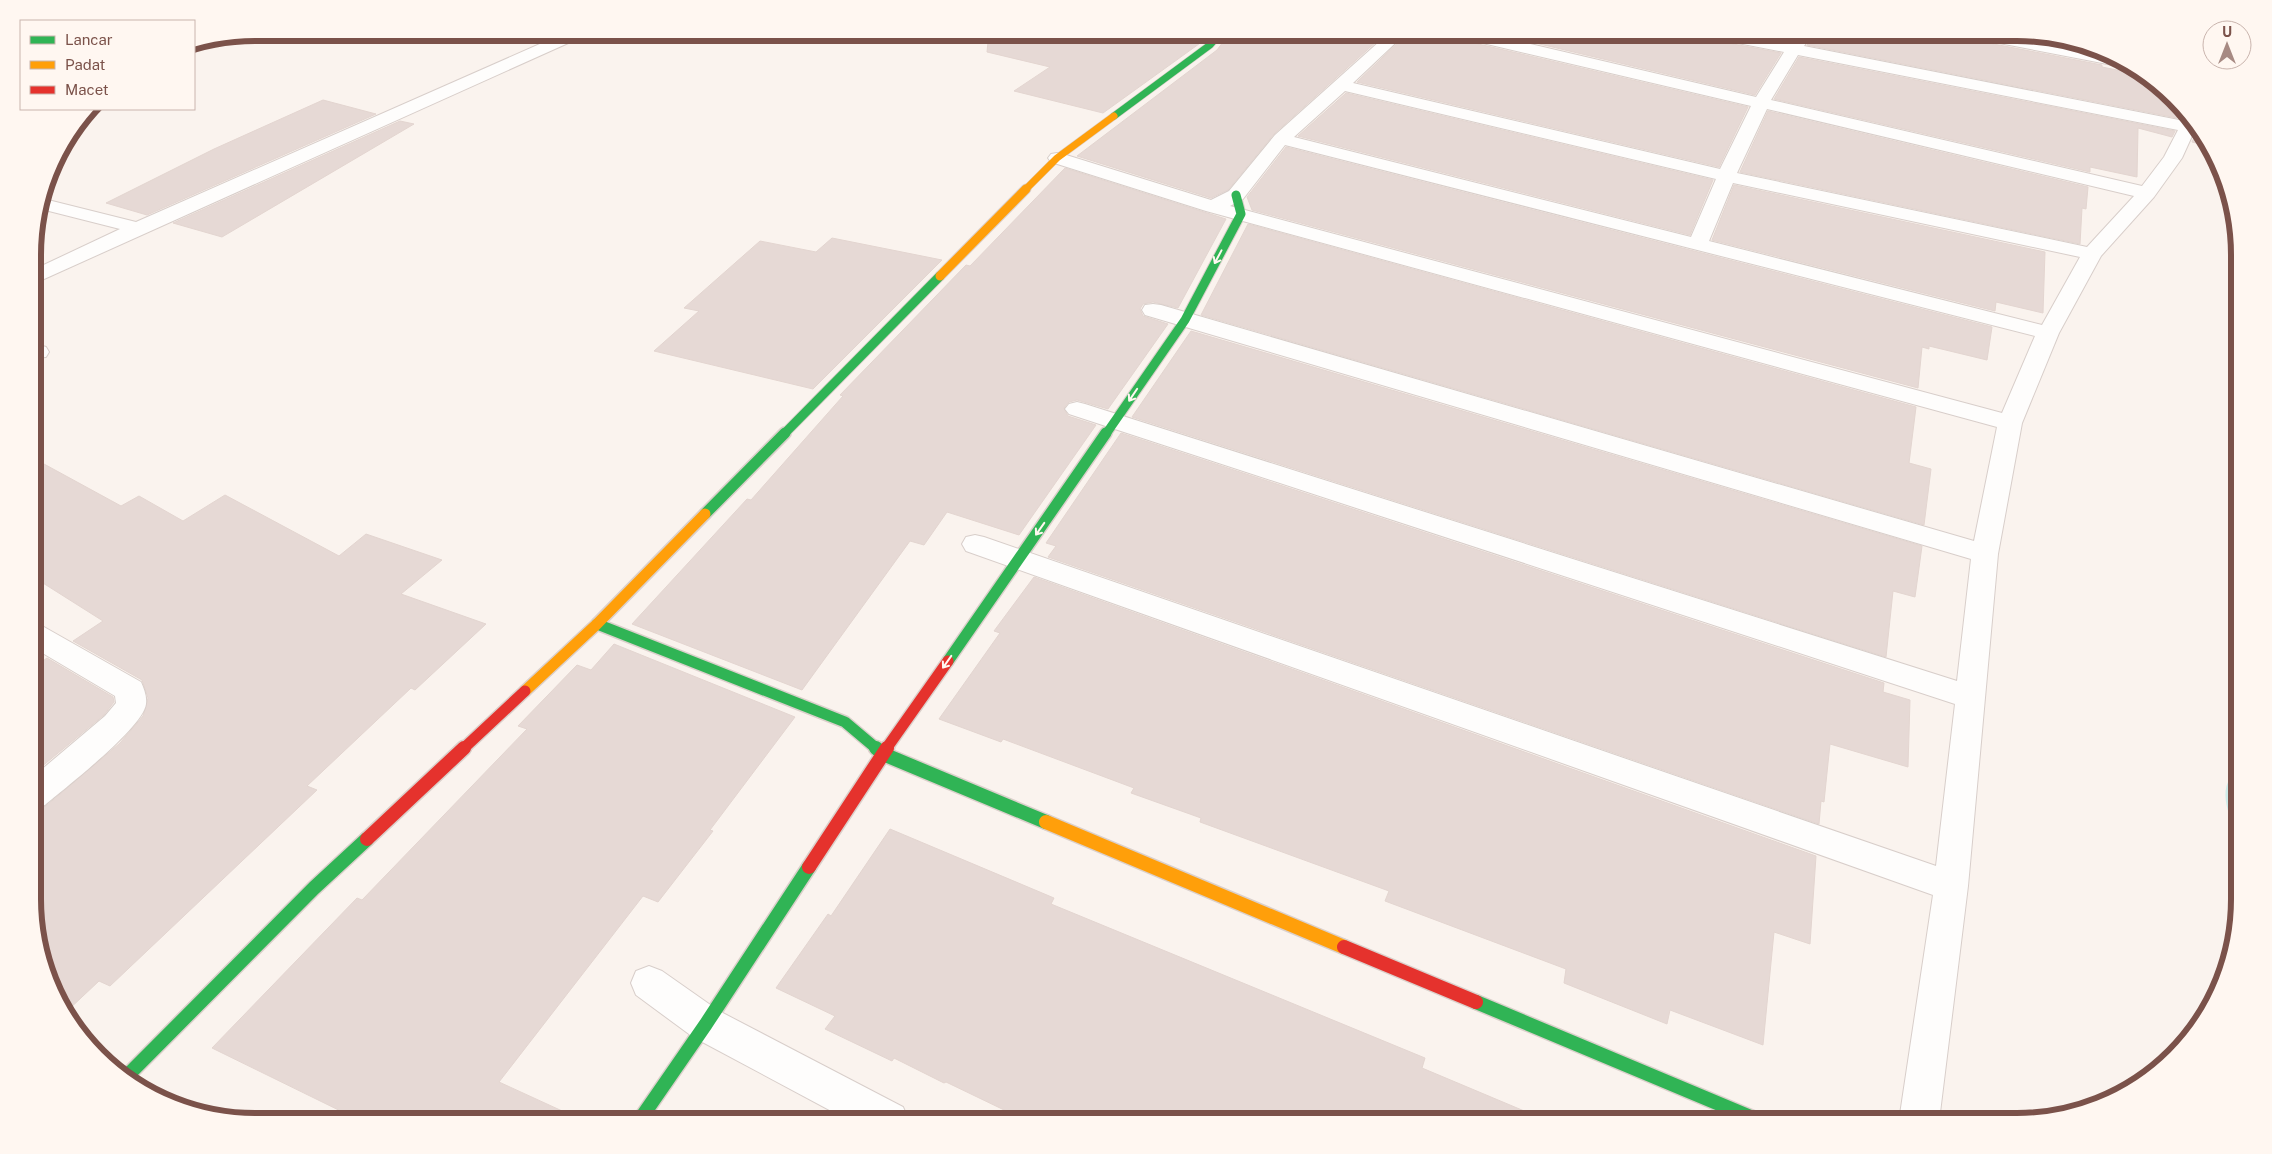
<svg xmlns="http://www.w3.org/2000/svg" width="2272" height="1154" font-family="'Public Sans',sans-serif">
<rect width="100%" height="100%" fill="#faf3ee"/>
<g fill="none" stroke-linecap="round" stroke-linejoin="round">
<path fill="#cfece9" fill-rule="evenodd" d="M2236,779L2239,780V821L2231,819C2226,808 2223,792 2228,782Z"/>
</g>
<path fill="#e6d9d5" stroke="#e3d5d0" d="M989,32H1208L1203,41L1103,113L1014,91L1050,67L987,52Z
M1228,32H1387L1274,134L1228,190L1211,198L1077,156L1217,50L1226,38Z
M1409,32H1448L1457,39L1748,107L1719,167L1357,82Z
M1489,32H1698L1707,39L1781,53L1755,95Z
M1744,32H1796L1789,42Z
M1811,32H1959L1968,39L2102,65V67L2137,74L2181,110L2177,118L1807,45L1813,36Z
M1799,57L2175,131L2172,137L2138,128L2137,177L2090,167V172L1774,99Z
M1346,93L1713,180L1690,235L1298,136Z
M323,100L376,114L147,215L106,203L214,149Z
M1768,111L2088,187L2086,209L2082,208L2080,244L1740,172Z
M400,121L414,124L222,237L173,223Z
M2198,128L2208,146L2192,142Z
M1286,147L1992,327L1987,360L1929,346V349L1922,347L1918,388L1252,210L1247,197Z
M1065,168L1226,219L1178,308L1153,302L1143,304L1140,309L1143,316L1168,324L1108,409L1077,400L1069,402L1064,408L1068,416L1096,425L1019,535L947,512L924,545L910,541L802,690L632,624L747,499L751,500L843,396L840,395L966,265L970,266Z
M1734,185L2045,252L2043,313L1996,302L1995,311L1712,240Z
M1248,224L1916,407L1909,463L1931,469L1924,525L1201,315Z
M832,238L942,260L813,389L654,351L699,311L684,308L760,241L816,252Z
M1191,331L1922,546L1915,597L1893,591L1886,657L1132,417Z
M1121,433L1884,683L1883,692L1910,700L1908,767L1830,744L1824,802L1821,801L1819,824L1048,557L1056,546L1046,543Z
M33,458L121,506L139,496L183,521L225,495L339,556L366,534L442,560L401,594L486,624L415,690L411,688L307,786L317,790L110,986L99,981L66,1012L49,984L34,928V810L46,806L120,743L143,716L148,698L142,680L73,641L103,621L35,578Z
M1034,577L1816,856L1810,944L1774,932L1763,1045L1670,1010L1667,1024L1564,983L1566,969L1385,901L1389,891L1200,822L1201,818L1131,793L1134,788L1003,739L1001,742L939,719L1000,633L994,631Z
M614,644L795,717L710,830L713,831L658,902L643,896L499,1082L584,1121H361L212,1048L357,898L362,900L527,729L518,726L577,665L591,670Z
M47,658L113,697L114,702L104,715L34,773V667Z
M890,829L1054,898L1051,904L1425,1058L1422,1068L1548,1121H1027L946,1082L944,1083L894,1058L892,1061L825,1029L835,1016L776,988L828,914L831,916Z"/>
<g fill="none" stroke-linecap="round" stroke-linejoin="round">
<g stroke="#d8ceca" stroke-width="2">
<path id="street" d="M425,32L416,38L411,36L408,33Z
M567,32H588L586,35L33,284V270L120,229L41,209L44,199L136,222Z
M1390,32H1407L1353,83L1720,169L1751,106L1457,37L1450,32H1479L1756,97L1784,52L1707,37L1700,32H1733L1790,44L1798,33L1808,32L1811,36L1804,46L2179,120V115L2183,111L2197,125L2182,158L2154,197L2101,256L2059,333L2022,423L1998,554L1968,886L1939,1121H1899L1933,895L966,551L962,544L966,537L975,535L984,537L1936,866L1955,704L1069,414L1065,409L1069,404L1077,402L1085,404L1957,681L1971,559L1145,315L1142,310L1145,305L1153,304L1161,305L1974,541L1997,427L1206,211L1051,162L1048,158L1051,154L1057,153L1063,154L1211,200L1229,191L1275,135ZM1798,55L2178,130L2164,157L2142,186L1771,100ZM1345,91L1716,179L1691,237L1294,137ZM1767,109L2134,196L2087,247L1737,173ZM1285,145L2035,336L2002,413L1230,206L1243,199ZM1733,183L2080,257L2042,325L1709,241Z
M1961,32H1995L2115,56L2127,66L2123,67L1968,37Z
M33,343L46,347L49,352L46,357L33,358Z
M34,624L44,627L141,682C144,689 147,696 146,704C143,728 66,787 45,805L34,808V776L105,716L116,703L115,696L34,648Z
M649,966L662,971L719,1011L903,1107L909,1121H850L693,1037L636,995L631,983L636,971Z"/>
</g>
<g stroke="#dbd0cb" stroke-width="8">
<path id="fast-far3" d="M1114,116L1210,45L1217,37L1218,32"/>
</g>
<g stroke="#dbd0cb" stroke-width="11">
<path id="fast-far2" d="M784,434L940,276
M1106,434L1185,320L1241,214L1236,195"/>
</g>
<g stroke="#dbd0cb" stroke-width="14">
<path id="fast-far1" d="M705,514L785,433
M597,624L845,722L877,749
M948,661L1106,433"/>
</g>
<g stroke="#dbd0cb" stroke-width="17">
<path id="fast" d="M876,748L883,754L1046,822
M1476,1002L1760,1121
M128,1075L314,888L367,839
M639,1121L706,1024L809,867"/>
</g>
<g stroke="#dbd0cb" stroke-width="8">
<path id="slow-far3" d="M1025,190L1057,158L1114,116"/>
</g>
<g stroke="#dbd0cb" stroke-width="11">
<path id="slow-far2" d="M940,276L1026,189"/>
</g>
<g stroke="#dbd0cb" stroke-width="14">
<path id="slow-far1" d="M525,691L597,624L705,514"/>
</g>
<g stroke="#dbd0cb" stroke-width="17">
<path id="slow" d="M1046,822L1344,947"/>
</g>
<g stroke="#dbd0cb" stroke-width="14">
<path id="jam-far1" d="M463,749L525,691
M886,749L948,661"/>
</g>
<g stroke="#dbd0cb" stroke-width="17">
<path id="jam" d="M367,839L464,748
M809,867L887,748
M1344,947L1476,1002"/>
</g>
<use href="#street" fill="#fefdfc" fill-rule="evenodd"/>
<use href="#fast-far3" stroke="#30b455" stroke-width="7"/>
<use href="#fast-far2" stroke="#30b455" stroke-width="9"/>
<use href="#fast-far1" stroke="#30b455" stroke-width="11"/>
<use href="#fast" stroke="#30b455" stroke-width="14"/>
<use href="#slow-far3" stroke="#ff9f0a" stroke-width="7"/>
<use href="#slow-far2" stroke="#ff9f0a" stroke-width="9"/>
<use href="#slow-far1" stroke="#ff9f0a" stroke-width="11"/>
<use href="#slow" stroke="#ff9f0a" stroke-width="14"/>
<use href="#jam-far1" stroke="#e5322d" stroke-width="11"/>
<use href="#jam" stroke="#e5322d" stroke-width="14"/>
</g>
<defs><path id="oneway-shaft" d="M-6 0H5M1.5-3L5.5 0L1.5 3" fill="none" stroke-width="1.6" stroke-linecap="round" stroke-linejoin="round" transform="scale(1.25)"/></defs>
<g stroke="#fff7f1">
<use href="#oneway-shaft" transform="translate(1218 257) rotate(118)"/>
<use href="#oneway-shaft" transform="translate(1133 395) rotate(124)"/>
<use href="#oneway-shaft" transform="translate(1040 529) rotate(125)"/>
<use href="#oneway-shaft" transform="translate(947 662) rotate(125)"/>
</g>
<path d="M0 0H2272V1154H0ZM255 41H2017A214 214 0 0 1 2231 255V899A214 214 0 0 1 2017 1113H255A214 214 0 0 1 41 899V255A214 214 0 0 1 255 41Z" fill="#fff7f1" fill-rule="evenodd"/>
<path fill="none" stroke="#7b524a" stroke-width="6" d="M255 41H2017A214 214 0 0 1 2231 255V899A214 214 0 0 1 2017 1113H255A214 214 0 0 1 41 899V255A214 214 0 0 1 255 41Z"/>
<rect x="20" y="20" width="175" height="90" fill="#fff7f1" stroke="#cab5ae"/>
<rect x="30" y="36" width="25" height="8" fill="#30b455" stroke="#cab5ae"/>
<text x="65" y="45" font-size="15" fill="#7b524a">Lancar</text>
<rect x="30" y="61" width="25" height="8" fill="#ff9f0a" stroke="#cab5ae"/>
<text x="65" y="70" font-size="15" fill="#7b524a">Padat</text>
<rect x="30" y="86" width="25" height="8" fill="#e5322d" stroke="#cab5ae"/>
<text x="65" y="95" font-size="15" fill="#7b524a">Macet</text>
<g transform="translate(2227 45)"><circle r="24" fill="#fff7f1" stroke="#cab5ae"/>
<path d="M0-4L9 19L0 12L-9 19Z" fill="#a78a83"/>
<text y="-8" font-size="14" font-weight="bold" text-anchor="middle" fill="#7b524a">U</text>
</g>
</svg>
